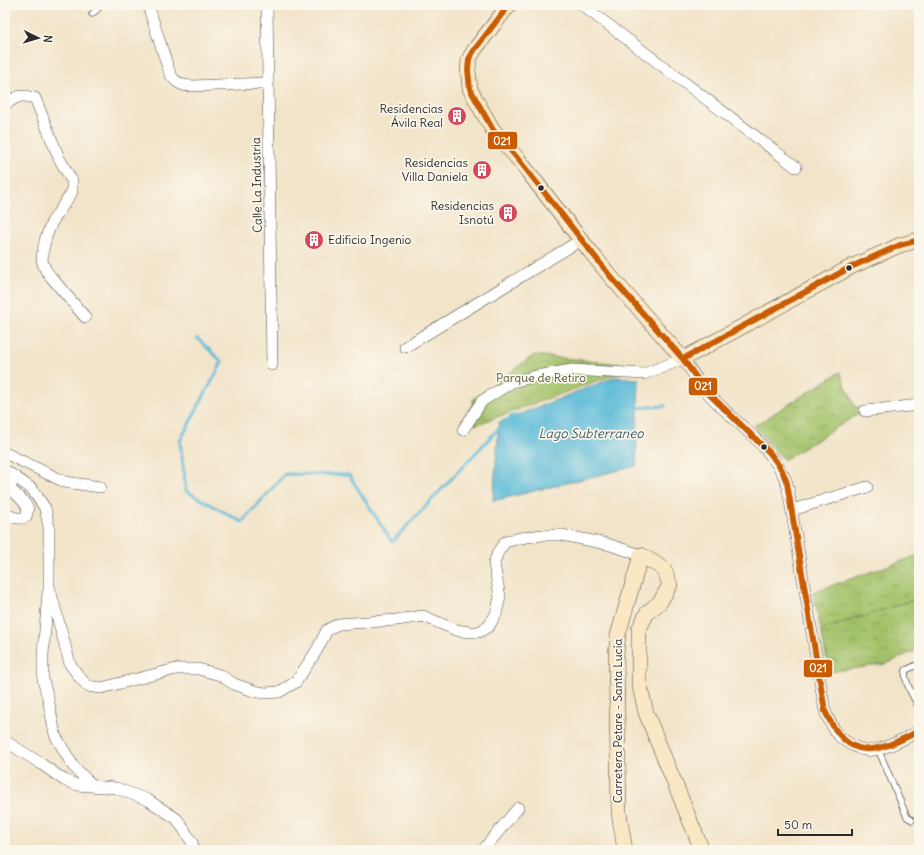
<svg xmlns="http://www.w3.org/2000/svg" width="924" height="855" font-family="Delius,sans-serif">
<defs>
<pattern id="grass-tufts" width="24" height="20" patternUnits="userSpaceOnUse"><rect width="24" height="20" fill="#a3c168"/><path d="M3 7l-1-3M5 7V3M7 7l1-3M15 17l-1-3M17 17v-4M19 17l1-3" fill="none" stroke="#859d56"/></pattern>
<pattern id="park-crowns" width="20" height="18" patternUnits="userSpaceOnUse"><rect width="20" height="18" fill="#a3c168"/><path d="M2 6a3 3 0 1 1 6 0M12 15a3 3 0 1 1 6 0" fill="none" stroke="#859d56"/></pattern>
</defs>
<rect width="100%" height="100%" fill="#fbf7ec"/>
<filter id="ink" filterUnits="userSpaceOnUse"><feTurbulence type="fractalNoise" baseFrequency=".025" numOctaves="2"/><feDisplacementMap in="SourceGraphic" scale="8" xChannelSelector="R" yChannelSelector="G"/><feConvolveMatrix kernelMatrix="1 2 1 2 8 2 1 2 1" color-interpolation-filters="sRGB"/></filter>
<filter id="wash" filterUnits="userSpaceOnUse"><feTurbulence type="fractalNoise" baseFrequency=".012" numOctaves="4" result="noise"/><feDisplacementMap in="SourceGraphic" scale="16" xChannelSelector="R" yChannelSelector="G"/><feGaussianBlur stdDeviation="0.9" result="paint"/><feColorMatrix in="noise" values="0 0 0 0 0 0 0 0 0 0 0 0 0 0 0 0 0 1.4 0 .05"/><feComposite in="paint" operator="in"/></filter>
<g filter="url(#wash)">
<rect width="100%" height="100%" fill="#f2e4c9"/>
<path fill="url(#grass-tufts)" stroke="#67764a" d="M840,372L855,407H859L860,413L784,460L754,426Z
M919,555V598L821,630L813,592Z"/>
<path fill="url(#park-crowns)" stroke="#67764a" d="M534,355L638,366L475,425L473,399Z
M919,598V649L886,664L829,672L821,630Z"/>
<path fill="#59b9d7" stroke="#427281" d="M615,377L639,379L636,466L493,501L499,422Z"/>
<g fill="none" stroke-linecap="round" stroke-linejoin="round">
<path stroke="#59b9d7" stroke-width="3" d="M197,338L222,362L180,441L186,491L242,522L285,474L349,475L392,542L501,426
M634,408L665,406
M505,422L511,416H519"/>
</g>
</g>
<g filter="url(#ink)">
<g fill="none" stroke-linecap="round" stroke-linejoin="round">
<g stroke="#494743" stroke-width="7">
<path id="lane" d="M92,14L102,5
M919,664L906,670C902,679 915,699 919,708
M878,749L907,817L912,820"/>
</g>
<g stroke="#494743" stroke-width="12">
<path id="street" d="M148,5L170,74C176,83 182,86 192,86L268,83
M267,5L272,365
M582,5L796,167
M5,105C17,96 20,94 35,98L59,158L72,181V192L52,222L46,237L43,250L42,260L45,269L51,277L85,317
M405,347L581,240
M865,411L919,405
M463,430L482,401L512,382L536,376L572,370L644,374L683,359C691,370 698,382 707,392C733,422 772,445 787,483L825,711C833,729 838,740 858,748C862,750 869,751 873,750C889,748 905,738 919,731
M5,453L65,482L100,487
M5,470L32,489L45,508L49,527V586L70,664L80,678L88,686L101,688L176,669H198L220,675L234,684L254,691L264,693L279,692L296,682L317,650L327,630L338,624L397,620L423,616L456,630L469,632H479L489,626L496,614L500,597L494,564L498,552L505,542L520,538L542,535H562L607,544L641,555
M792,510L867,487
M5,513C12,517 18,520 26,517L28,509C26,506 25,502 22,500C13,489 7,494 14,476
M48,593L43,654V680L48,698L55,735L73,766L93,786
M5,741L40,763L64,780L77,785L116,788L148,800L177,819L192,842L193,850
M483,850L518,808"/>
</g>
<g stroke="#494743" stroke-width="16">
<path id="secondary" d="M509,5L475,49L469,59L468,70L470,89L478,104L493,130L518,159L581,240L611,277L683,359L851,267L900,245L919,240
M625,850L619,813L616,655L618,635L641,555L664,569L670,585L660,602L647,613L639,629V682L646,713L702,850"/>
</g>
<use href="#lane" stroke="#fff" stroke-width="5.5"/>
<use href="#street" stroke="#fff" stroke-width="11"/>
<use href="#secondary" stroke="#fae7c3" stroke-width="15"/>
<g stroke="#fbf7ec" stroke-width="9">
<path id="bus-1" d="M509,5L475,49L469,59L468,70L470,89L493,130L518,159L611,277L683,359L706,391L770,453L782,470L787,483L825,711C849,764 876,753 919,731
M683,359L851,267L900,245L919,240"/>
</g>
<use href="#bus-1" stroke="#c95b00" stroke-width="6"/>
</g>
</g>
<defs>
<g id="building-disc" transform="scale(1)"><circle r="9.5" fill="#d1495b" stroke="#fbf7ec"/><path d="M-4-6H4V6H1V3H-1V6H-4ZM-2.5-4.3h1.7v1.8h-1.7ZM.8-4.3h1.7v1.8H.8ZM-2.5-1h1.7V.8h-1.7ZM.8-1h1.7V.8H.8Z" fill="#fff"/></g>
</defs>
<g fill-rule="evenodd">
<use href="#building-disc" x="457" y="116"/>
<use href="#building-disc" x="482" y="170"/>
<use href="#building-disc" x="508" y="213"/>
<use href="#building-disc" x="314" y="240"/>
</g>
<g fill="#2b2b2b" stroke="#fbf7ec" stroke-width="1.5">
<circle cx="541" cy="188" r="3.5"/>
<circle cx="849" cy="268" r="3.5"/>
<circle cx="764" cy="447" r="3.5"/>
</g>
<g text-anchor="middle" stroke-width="3.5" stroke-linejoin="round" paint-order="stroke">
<g font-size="12" fill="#2b2b2b" stroke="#fbf7ec" text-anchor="end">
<text x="443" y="113">Residencias<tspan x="443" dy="14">Ávila Real</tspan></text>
<text x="468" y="167">Residencias<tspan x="468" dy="14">Villa Daniela</tspan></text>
<text x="494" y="210">Residencias<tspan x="494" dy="14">Isnotú</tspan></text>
<text x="328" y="244" text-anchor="start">Edificio Ingenio</text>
</g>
<g font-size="12" fill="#2b2b2b" stroke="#fbf7ec">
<text transform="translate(257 185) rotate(-91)" y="4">Calle La Industria</text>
<text transform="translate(618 721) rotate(-90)" y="4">Carretera Petare - Santa Lucía</text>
</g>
<g font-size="12" fill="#4f583d" stroke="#fbf7ec">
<text x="541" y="382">Parque de Retiro</text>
</g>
<g font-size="13" font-style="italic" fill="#3b5d67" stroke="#fbf7ec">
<text x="591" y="438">Lago Subterraneo</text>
</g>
</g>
<g stroke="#fbf7ec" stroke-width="1.5">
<rect x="487" y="131" width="31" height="19" rx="4" fill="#c95b00"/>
<rect x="688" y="377" width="30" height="19" rx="4" fill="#c95b00"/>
<rect x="803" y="659" width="30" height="19" rx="4" fill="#c95b00"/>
</g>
<g font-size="11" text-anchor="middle" font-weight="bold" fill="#fff">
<text x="502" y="145">021</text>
<text x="703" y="390">021</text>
<text x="818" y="672">021</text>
</g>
<rect width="924" height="855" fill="none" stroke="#fbf7ec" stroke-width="20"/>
<g transform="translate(38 38) rotate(95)" stroke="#fbf7ec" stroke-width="3" paint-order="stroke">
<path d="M0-3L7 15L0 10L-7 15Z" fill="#2b2b2b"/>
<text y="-6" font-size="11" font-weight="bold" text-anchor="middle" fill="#2b2b2b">N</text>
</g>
<path d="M778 829v6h74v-6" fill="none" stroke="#2b2b2b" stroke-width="2"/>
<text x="784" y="829" font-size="12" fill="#2b2b2b" stroke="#fbf7ec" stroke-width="3" paint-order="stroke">50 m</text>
</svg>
